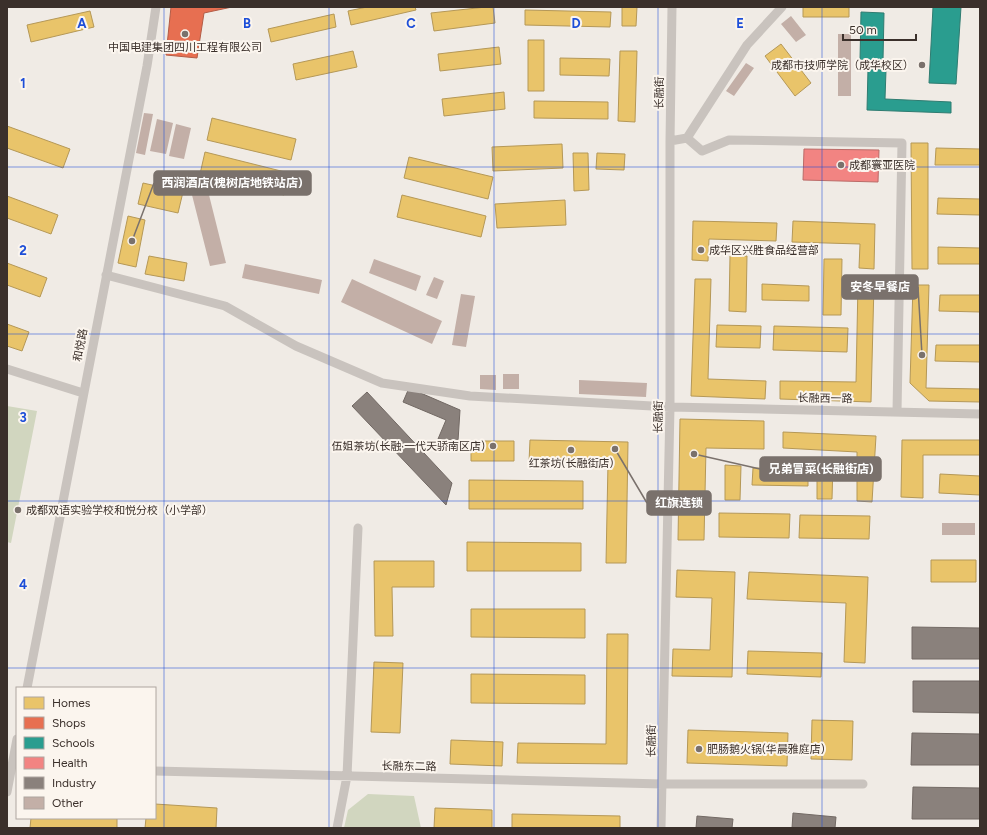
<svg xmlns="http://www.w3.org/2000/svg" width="987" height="835" font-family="Figtree,'Noto Sans SC',sans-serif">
<rect width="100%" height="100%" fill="#f0ebe5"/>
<path fill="#d1d6bf" d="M7,406L37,411L11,543L7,542Z
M368,794L414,796L421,828H344L348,810Z"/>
<path fill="#e9c46a" stroke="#b59857" d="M367,7H415L416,10L351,25L348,11Z
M486,7H493L495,23L434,31L431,13Z
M622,7H637L636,26H622Z
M803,7H849V17H803Z
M525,10L611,12L610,27L525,25Z
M90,11L94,27L31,42L27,25Z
M334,14L336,27L271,42L268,29Z
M528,40H544V91H528Z
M781,44L811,83L795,96L765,56Z
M499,47L501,64L440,71L438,54Z
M353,51L357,67L296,80L293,64Z
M620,51H637L635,122L618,121Z
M560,58L610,59L609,76L560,75Z
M504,92L505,109L444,116L442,99Z
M534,101L608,102V119L534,118Z
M212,118L296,139L291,160L207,140Z
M7,126L70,149L63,168L7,148Z
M911,143H928V269H912Z
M562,144L563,168L493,171L492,147Z
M936,148L980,149V165H935Z
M205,152L289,173L284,195L200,174Z
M573,153H588L589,190L574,191Z
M597,153L625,154L624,170L596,169Z
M409,157L493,177L488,199L404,178Z
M143,183L183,192L178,213L138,204Z
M402,195L486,216L481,237L397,217Z
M7,196L58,215L51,234L7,218Z
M938,198L980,199V215L937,214Z
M565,200L566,225L497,228L495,204Z
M128,216L145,220L136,267L118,263Z
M693,221L777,223L776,241L709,239L708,261L692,260Z
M793,221L875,224L874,269L859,268L860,244L792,242Z
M938,247L980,248V264H938Z
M149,256L187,263L184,281L145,274Z
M730,256H747L746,312L729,311Z
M824,259H842L841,315H823Z
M7,263L47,278L40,297L7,285Z
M695,279H711L708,379L766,381L765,399L691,396Z
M858,283L874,284L871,402L780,399V381L856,382Z
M762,284L809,286V301L762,300Z
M913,285H929L926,388L980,389V402L929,401L910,383Z
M940,295H980V312L939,311Z
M7,324L29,332L22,351L7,346Z
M717,325L761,326L760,348L716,347Z
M774,326L848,328L847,352L773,350Z
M936,345H980V362L935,361Z
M680,419L764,421V449L706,448L704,540H678Z
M783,432L876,436L872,502L857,501V452L783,448Z
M530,440L628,442L626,563H606L608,463L529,462Z
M902,440H980V455H923V498L901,497Z
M471,441H514V461H471Z
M817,464H833L832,499H817Z
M725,465L741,466L740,500H725Z
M753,468L808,469V486L752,485Z
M940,474L980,476V495L939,493Z
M469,480L583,481V509H469Z
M719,513L790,514L789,538L719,537Z
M800,515L870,516L869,539L799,538Z
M467,542L581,543V571H467Z
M931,560H976V582H931Z
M374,561H434V587H392L393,636H375Z
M677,570L735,572L732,677L672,676L673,649L710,650L712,598L676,597Z
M749,572L868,577L865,663L844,662L846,603L747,599Z
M471,609H585V638L471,637Z
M607,634H628L627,764L517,763L518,743L606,744Z
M748,651L822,653L821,677L747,674Z
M374,662L403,663L400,733L371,732Z
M471,674L585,675V704L471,703Z
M812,720L853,721L852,760L811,759Z
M688,730L788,733L787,766L687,763Z
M451,740L503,742L502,766L450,764Z
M155,804L217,808L216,828H145L146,818H155Z
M435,808L492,810V828H434Z
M512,814L620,816V828H512Z
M31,818H117V828H30Z"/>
<path fill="#e76f51" stroke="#b35c46" d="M171,7H232L204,13L197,58L166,55Z"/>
<path fill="#2a9d8f" stroke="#2f7c71" d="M933,7H961L956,84L929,83Z
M861,12L884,13L883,60H860Z
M868,69L886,70L885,99L951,102V113L867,110Z"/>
<path fill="#f28482" stroke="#bb6b68" d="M804,149L879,150L878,182L803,180Z"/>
<path fill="#8a817c" stroke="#726964" d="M409,388L460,410L458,441L438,439L446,420L403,402Z
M367,392L452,483L446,505L352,406Z
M912,627L980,628V659H912Z
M913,681H980V713L913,712Z
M912,733L980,734V765H911Z
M913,787L980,788V819H912Z
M793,813L836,817L835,828H792Z
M697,816L733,819L732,828H696Z"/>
<path fill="#c3afa7" d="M791,16L806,35L796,42L781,24Z
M838,34H851V96H838Z
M746,63L754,68L734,96L726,91Z
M144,113L153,114L145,155L136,153Z
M157,119L173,123L166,154L150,151Z
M176,124L191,128L184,159L169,156Z
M208,191L226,263L210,266L192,195Z
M374,259L421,276L416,291L369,273Z
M245,264L322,280L319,294L242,278Z
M434,277L444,281L437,299L426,295Z
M352,279L442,321L432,344L341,302Z
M461,294L475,296L466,347L452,345Z
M503,374H519V389H503Z
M480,375H496V390L480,389Z
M579,380L647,383L646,397L579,394Z
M942,523H975V535H942Z"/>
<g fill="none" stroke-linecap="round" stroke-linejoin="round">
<path stroke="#c9c3be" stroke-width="9" d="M687,138L702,151L729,140L902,143L897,412
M670,141L687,138L747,45L782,7
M106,275L225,306L296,346L382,383L470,396L670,407L980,414
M7,369L83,393
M27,688L147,66L156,7
M155,771L662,784H863
M7,792L17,739
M337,828L347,776L358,528
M661,828L670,407V141L672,7"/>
</g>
<path fill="none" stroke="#1d4ed8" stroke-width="1" stroke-opacity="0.55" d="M164,7V828M329,7V828M494,7V828M658,7V828M822,7V828M7,167H980M7,334H980M7,501H980M7,668H980"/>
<g fill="#7a716c" stroke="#fbf5ee" stroke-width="1.5">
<circle cx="185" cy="34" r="4"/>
<circle cx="922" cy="65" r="4"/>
<circle cx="841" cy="165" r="4"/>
<circle cx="701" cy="250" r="4"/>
<circle cx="493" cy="446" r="4"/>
<circle cx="571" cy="450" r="4"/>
<circle cx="18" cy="510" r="4"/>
<circle cx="699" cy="749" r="4"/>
</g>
<g text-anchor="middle" stroke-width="4" stroke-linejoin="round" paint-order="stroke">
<g font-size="11" fill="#3b302b" stroke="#fbf5ee" text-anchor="start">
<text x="185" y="51" text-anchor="middle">中国电建集团四川工程有限公司</text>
<text x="914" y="69" text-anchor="end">成都市技师学院（成华校区）</text>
<text x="849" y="169">成都寰亚医院</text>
<text x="709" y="254">成华区兴胜食品经营部</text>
<text x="485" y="450" text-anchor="end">伍姐茶坊(长融·一代天骄南区店)</text>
<text x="571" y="467" text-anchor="middle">红茶坊(长融街店)</text>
<text x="26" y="514">成都双语实验学校和悦分校（小学部）</text>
<text x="707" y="753">肥肠鹅火锅(华晨雅庭店)</text>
</g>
<g font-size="11" fill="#3b302b" stroke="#fbf5ee">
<text transform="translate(659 93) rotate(-89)" y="4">长融街</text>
<text transform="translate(80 345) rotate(-79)" y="4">和悦路</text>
<text transform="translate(825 398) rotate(1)" y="4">长融西一路</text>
<text transform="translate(658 417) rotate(-89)" y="4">长融街</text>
<text transform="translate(651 741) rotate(-89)" y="4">长融街</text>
<text transform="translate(409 766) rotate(1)" y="4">长融东二路</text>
</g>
</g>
<g font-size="13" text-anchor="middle" font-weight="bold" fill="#1d4ed8" stroke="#fbf5ee" stroke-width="4" stroke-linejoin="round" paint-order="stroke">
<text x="82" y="28">A</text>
<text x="247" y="28">B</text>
<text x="411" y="28">C</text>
<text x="576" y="28">D</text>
<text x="740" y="28">E</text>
<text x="23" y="88">1</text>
<text x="23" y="255">2</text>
<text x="23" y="422">3</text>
<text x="23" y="589">4</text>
</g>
<path fill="none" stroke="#7a716c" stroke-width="1.5" d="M132 241L154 183M922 355L918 287M694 454L760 469M615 449L647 503"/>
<g fill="#7a716c" stroke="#fbf5ee" stroke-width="1.5">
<circle cx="132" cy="241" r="4"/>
<circle cx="922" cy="355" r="4"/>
<circle cx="694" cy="454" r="4"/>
<circle cx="615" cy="449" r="4"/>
</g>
<g fill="#7a716c" stroke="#7a716c" stroke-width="1.5">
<rect x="154" y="171" width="157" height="24" rx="4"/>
<rect x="842" y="275" width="76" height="24" rx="4"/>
<rect x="760" y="457" width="121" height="24" rx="4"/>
<rect x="647" y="491" width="64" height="24" rx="4"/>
</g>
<g font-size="12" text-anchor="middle" font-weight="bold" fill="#fff">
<text x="232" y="187">西润酒店(槐树店地铁站店)</text>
<text x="880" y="291">安冬早餐店</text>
<text x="821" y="473">兄弟冒菜(长融街店)</text>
<text x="679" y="507">红旗连锁</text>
</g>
<rect width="987" height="835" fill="none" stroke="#3b302b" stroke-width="16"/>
<rect x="16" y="687" width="140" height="132" fill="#fbf5ee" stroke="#aea6a0"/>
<rect x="24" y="697" width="20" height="12" fill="#e9c46a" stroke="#aea6a0"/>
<text x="52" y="707" font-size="12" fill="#3b302b">Homes</text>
<rect x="24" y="717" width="20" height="12" fill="#e76f51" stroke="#aea6a0"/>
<text x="52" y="727" font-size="12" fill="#3b302b">Shops</text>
<rect x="24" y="737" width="20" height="12" fill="#2a9d8f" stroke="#aea6a0"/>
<text x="52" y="747" font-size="12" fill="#3b302b">Schools</text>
<rect x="24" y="757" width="20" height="12" fill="#f28482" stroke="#aea6a0"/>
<text x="52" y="767" font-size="12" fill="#3b302b">Health</text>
<rect x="24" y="777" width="20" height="12" fill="#8a817c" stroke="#aea6a0"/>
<text x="52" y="787" font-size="12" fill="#3b302b">Industry</text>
<rect x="24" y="797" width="20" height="12" fill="#c3afa7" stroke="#aea6a0"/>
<text x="52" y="807" font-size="12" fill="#3b302b">Other</text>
<path d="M843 34v6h73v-6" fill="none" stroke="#3b302b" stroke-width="2"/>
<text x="849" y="34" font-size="12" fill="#3b302b" stroke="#fbf5ee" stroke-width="3" paint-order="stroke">50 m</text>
</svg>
